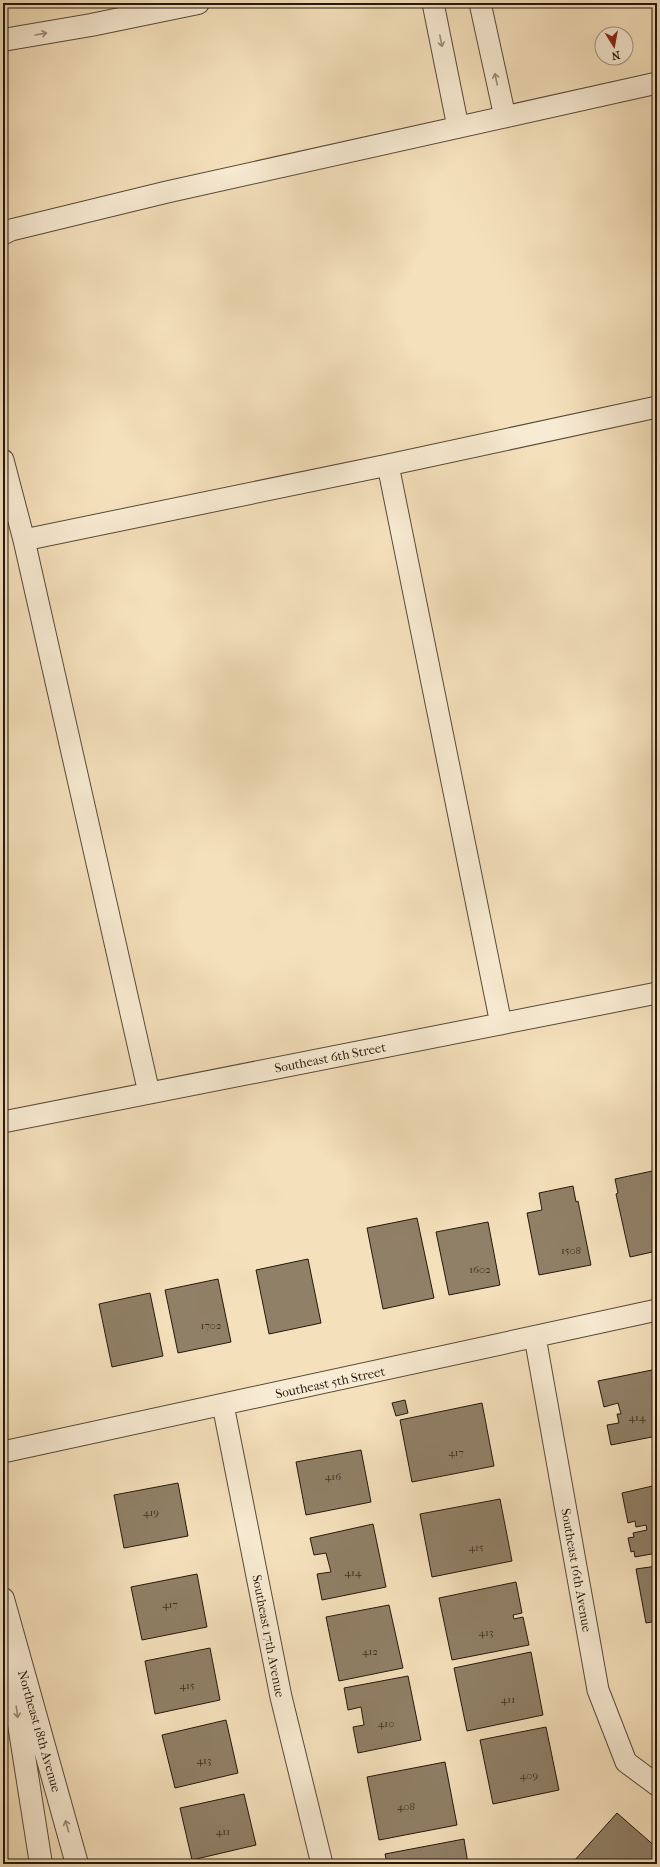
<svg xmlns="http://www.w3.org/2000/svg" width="660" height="1867" font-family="'IM FELL French Canon',serif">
<rect width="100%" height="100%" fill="#f4e0bb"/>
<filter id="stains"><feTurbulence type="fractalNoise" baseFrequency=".005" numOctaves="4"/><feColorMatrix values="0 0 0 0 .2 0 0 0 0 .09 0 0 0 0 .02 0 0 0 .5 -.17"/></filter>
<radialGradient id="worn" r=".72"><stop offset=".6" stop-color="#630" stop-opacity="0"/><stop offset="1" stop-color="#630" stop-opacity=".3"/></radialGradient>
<path fill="#908067" stroke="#24180c" d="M657,1170V1251L630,1257L616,1194L618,1193L615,1179Z
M573,1186L576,1202L578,1201L591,1265L539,1275L527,1213L542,1210L539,1193Z
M417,1218L434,1298L383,1309L367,1228Z
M488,1222L500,1285L449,1295L436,1232Z
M308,1259L321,1323L269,1334L256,1270Z
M218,1279L231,1342L178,1353L165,1290Z
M150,1293L163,1356L112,1367L99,1304Z
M657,1369V1436L611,1445L607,1425L619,1423L617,1414H621L618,1403L604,1407L598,1381Z
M405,1400L408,1413L396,1416L392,1403Z
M482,1403L494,1466L412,1482L400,1420Z
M361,1450L371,1502L306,1515L296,1462Z
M178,1483L188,1536L124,1548L114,1495Z
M657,1485V1553L635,1557L634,1551L631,1552L628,1538L634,1537L633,1533L647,1530L646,1525L636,1527L635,1521L628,1523L622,1493Z
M500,1499L512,1561L432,1577L420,1514Z
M373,1524L386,1587L322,1600L317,1574L331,1572L326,1553L314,1555L310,1538Z
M657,1566V1621L646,1623L636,1569Z
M197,1574L207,1627L142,1640L131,1587Z
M516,1582L522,1613L513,1615L514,1619L523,1617L529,1645L452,1660L439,1598Z
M389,1605L403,1668L339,1681L326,1617Z
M210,1648L220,1700L155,1714L145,1661Z
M531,1652L543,1715L467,1731L454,1668Z
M408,1676L421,1740L358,1753L353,1727L364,1725L361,1707L348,1710L344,1688Z
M226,1720L238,1773L175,1788L162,1735Z
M546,1727L559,1790L493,1804L480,1740Z
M445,1762L457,1825L379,1840L367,1777Z
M244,1794L256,1845L192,1860L180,1808Z
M617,1813L657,1848V1864H578L574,1861Z
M464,1839L468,1864H387L385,1854Z"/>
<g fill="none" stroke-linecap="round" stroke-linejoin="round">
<g stroke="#584a38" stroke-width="23">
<path id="minor" d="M433,3L458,127
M480,3L505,117
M3,234L11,230L167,192L657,83
M3,460L24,540L149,1093
M388,465L501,1024
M24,540L388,465L657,407
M3,1122L657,993
M535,1337L598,1690L626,1762L657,1785
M223,1405L281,1697L322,1864
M3,1452L657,1310"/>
</g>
<g stroke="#584a38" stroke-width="24">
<path id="tertiary" d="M3,40L91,25L198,3
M3,1599L77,1864
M10,1667L41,1864"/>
</g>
<use href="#minor" stroke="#f8ebd3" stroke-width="21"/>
<use href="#tertiary" stroke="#f8ebd3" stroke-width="22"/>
</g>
<defs><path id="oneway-shaft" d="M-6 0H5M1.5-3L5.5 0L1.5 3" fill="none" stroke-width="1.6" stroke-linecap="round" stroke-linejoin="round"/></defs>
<g stroke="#998c79">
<use href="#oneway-shaft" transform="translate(41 34) rotate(-10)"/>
<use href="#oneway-shaft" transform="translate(441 41) rotate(79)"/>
<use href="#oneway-shaft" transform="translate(496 79) rotate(-102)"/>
<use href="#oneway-shaft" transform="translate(17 1712) rotate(82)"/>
<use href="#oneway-shaft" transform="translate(67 1826) rotate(-106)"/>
</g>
<g text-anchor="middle" stroke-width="3" stroke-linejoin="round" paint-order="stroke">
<g font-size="11" fill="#3f3223">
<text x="571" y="1254">1508</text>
<text x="480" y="1273">1602</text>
<text x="211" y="1329">1702</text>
<text x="637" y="1421">414</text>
<text x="456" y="1456">417</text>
<text x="333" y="1480">416</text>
<text x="151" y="1516">419</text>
<text x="476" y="1551">415</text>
<text x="353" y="1576">414</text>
<text x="170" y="1608">417</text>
<text x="486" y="1636">413</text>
<text x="370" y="1655">412</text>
<text x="187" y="1689">415</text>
<text x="508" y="1703">411</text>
<text x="386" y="1727">410</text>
<text x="204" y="1764">413</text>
<text x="529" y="1779">409</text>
<text x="406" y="1810">408</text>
<text x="223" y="1835">411</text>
</g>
<g font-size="13" fill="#24180c" stroke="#f8ebd3">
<text transform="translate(330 1057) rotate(-11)" y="5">Southeast 6th Street</text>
<text transform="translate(330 1382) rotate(-12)" y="5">Southeast 5th Street</text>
<text transform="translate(577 1570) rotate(80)" y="5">Southeast 16th Avenue</text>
<text transform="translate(269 1636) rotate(79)" y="5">Southeast 17th Avenue</text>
<text transform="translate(40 1731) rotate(74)" y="5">Northeast 18th Avenue</text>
</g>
</g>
<rect width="660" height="1867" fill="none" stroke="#f4e0bb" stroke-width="16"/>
<rect x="4" y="4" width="652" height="1859" fill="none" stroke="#24180c" stroke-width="2"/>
<rect x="8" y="8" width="644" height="1851" fill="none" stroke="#24180c"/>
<g transform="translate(614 46) rotate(169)"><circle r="19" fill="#f8ebd3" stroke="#a39783"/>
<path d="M0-3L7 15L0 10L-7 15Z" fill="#8f2418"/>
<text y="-6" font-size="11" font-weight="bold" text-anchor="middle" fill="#24180c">N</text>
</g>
<rect width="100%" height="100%" filter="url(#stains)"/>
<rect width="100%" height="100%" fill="url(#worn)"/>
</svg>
